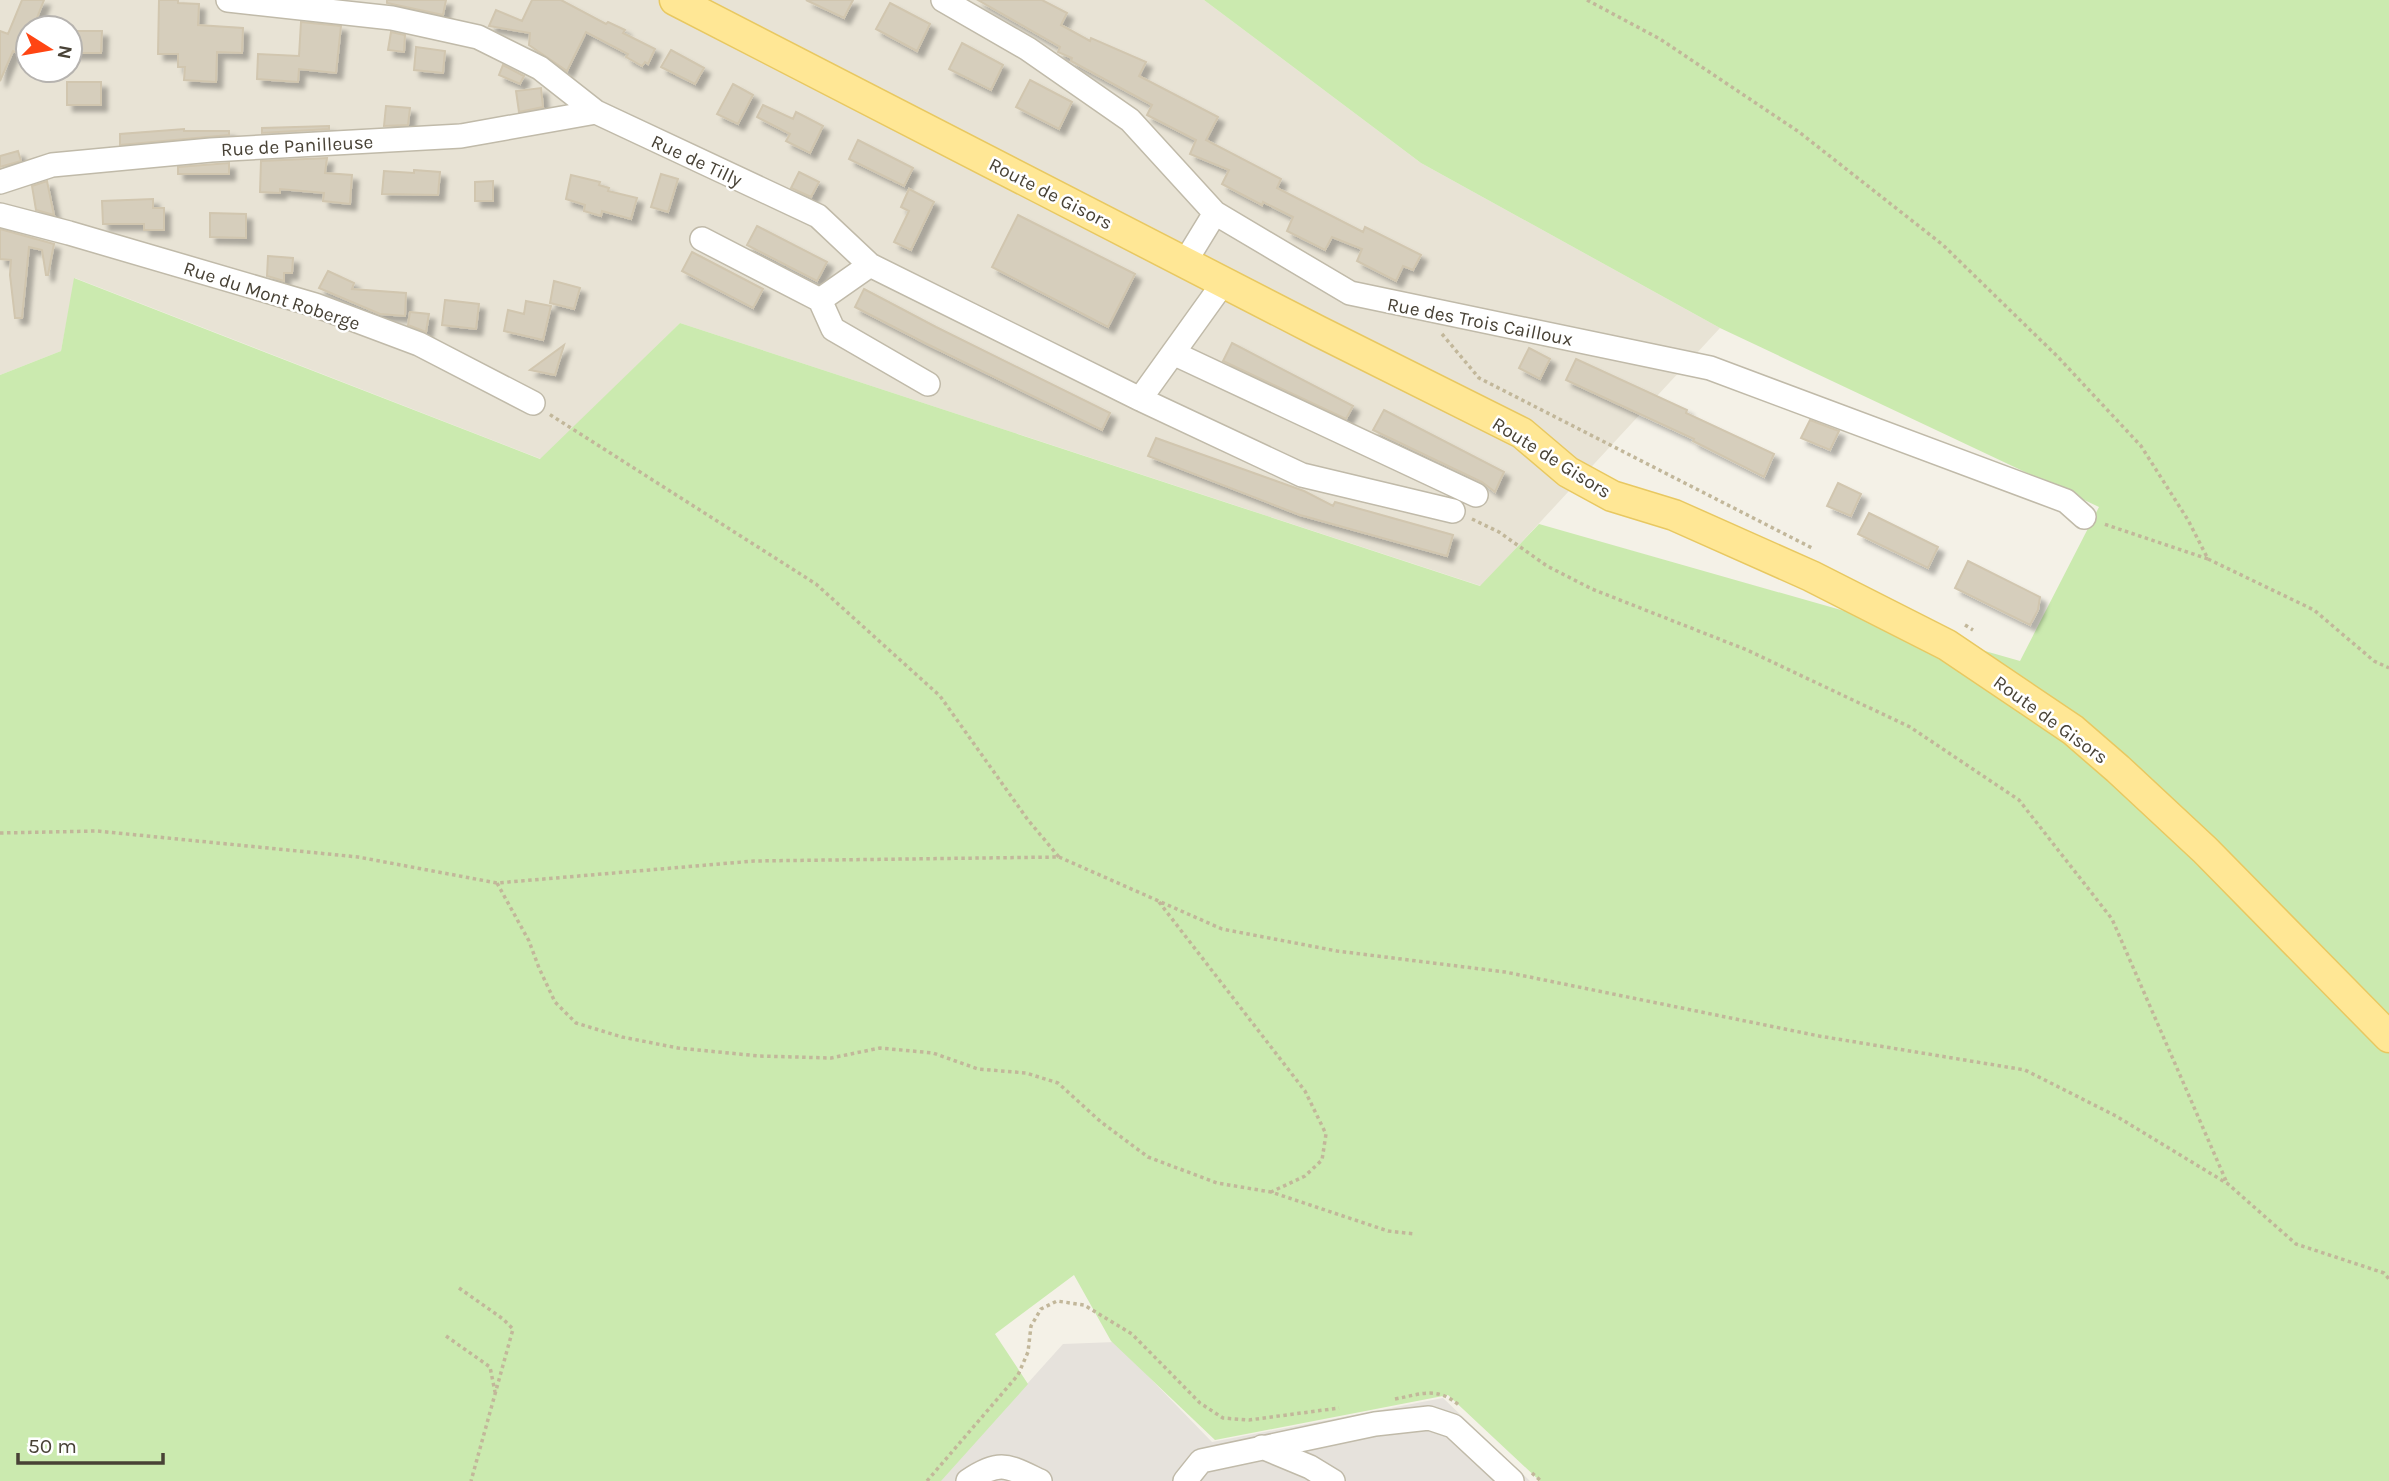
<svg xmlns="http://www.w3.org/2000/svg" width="2389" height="1481" font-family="Karla,sans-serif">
<defs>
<filter id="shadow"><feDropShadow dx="6" dy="6" stdDeviation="2" flood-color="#0004"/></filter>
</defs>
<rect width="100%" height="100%" fill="#f4f1e7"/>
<path fill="#e8e3d5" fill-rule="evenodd" d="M0,0H1204L1421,163L1720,328L1481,586L680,323L541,459L75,278L61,351L0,375ZM28,28H70V70H28Z"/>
<path fill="#e6e2dc" d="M1115,1342L1212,1442L1443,1398L1530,1481H940L1063,1344Z"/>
<path fill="#cbeaaf" d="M1204,0H2389V1481H1540L1448,1395L1215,1440L1111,1341L1074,1275L995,1334L1028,1384L941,1481H0V375L61,351L74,278L540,459L680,323L1480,586L1539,524L2020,661L2099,507L1720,328L1421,163Z"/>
<path fill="#d6cebc" stroke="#d1c6af" stroke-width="2" filter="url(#shadow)" d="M22,0H44L33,28H28V39L22,55L13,51L0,81V31L8,34Z
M159,0H178V3L199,4L198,25L243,28L242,53L217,52L216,82L184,80L185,67H178V54H158Z
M387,0H446L443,15L387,3Z
M532,0H561L606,24L608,22L625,30L623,33L655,49L648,64L645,62L642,66L626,57L628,54L586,32L567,71L529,45L530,33L489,26L496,10L522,21Z
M806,0H853L844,18Z
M978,0H1042L1067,13L1061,25L1090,41L1091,38L1146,62L1139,76L1218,117L1206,140L1281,179L1277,188L1363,232L1365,227L1421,255L1413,270L1403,266L1396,281L1357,261L1362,249L1332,237L1325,250L1287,231L1293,217L1263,202L1262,205L1222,184L1229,170L1190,154L1196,140L1147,115L1152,105L1071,61L1072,58L1058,52L1060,47Z
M890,3L930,24L917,51L876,29Z
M301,22L341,26L336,73L299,69L298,82L257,79L258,54L299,56Z
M73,31H102L101,53H72Z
M391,32L405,35L404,52L388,50Z
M962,43L1003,65L991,90L949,69Z
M416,47L445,51L443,73L414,70Z
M671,50L704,68L695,84L661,67Z
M503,65L524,76L520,84L499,75Z
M1030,80L1072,102L1059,129L1016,107Z
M67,82H101V105H67Z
M733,84L753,95L738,124L717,114Z
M541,88L543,107L519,112L516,91Z
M763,105L793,119L796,112L823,126L810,153L786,141L790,134L757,117Z
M386,106L410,108L408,125L384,126Z
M329,126V129L262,133V128Z
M184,129V131H229V135L120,145V134Z
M858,140L913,168L904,186L849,159Z
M18,151L21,161L0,167V156Z
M327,158L325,173L352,175L350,204L323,201L324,193L280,189V193L260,192L261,161Z
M229,163V174H178V167Z
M414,170L440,172L438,195L382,194L384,171L414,173Z
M799,172L819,182L811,197L791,188Z
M661,174L678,179L668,212L651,207Z
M571,175L600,182L599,185L609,188L608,191L637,198L631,219L602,211L601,216L584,211L585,205L566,199Z
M47,181L49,191L54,215L36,210L32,186Z
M493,181V201H475V182Z
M909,189L934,202L911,250L894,242L909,211L901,207Z
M153,199V208H164V230H144V224H103L102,201Z
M210,213L246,214V238L210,237Z
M1018,215L1135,274L1108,327L992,267Z
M757,226L827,262L817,281L747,245Z
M0,229L54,244L48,275H46L42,250L29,247L22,318H15L10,275L11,260L0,259Z
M692,252L763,289L753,308L682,271Z
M268,256L293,258L292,273H284V281L267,276Z
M328,271L354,283L352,289L406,293L405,316L380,314L319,288Z
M554,281L580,288L574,309L550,303Z
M864,289L936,327L1110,413L1102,430L927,344L855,307Z
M445,300L479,304L476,329L442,325Z
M526,301L551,306L543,340L504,331L508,310L524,314Z
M410,312L429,314L426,332L408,325Z
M1232,343L1353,406L1346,419L1223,361Z
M564,345L555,375L530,370Z
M1529,348L1550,359L1540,379L1519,368Z
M1576,359L1687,410L1686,413L1774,454L1764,477L1693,441L1694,439L1566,380Z
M1384,410L1504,472L1495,492L1482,482L1373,430Z
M1810,420L1839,431L1830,450L1801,438Z
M1156,438L1304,491L1333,506L1335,502L1453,535L1447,556L1300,515L1148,456Z
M1838,483L1861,494L1851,516L1827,506Z
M1869,513L1938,547L1928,568L1858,534Z
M1968,561L2040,597L2038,610L2030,625L1955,588Z"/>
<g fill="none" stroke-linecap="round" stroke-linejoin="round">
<g stroke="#c0baa9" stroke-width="26">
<path id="minor" d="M228,0L392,18L478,37L540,68L596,112L818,216L870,265L1140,399L1302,475L1453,511
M943,0L1028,49L1130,120L1215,213L1350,293L1710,368L2066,501L2084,517
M0,182L52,165L211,150L461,136L596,112
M0,215L69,233L315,305L419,344L533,403
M702,239L820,300
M1185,262L1215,213
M870,265L820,300L833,329L928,384
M1173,353L1476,495
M1140,399L1224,282
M1262,1447L1310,1467L1333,1481
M968,1481C1000,1459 1008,1466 1040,1481
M1185,1481L1201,1461L1375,1424L1429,1418L1453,1426L1512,1481"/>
</g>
<g stroke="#e8c861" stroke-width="33">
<path id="major" d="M675,0L1318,331L1522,433L1568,472L1612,496L1674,515L1811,576L1947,645L2073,730L2118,769L2205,850L2389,1037"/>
</g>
<path stroke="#c2b79a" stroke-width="3.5" stroke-dasharray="3.5 3.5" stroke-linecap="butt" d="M1587,0L1660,39L1799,132L1943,245L2058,357L2141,446L2188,520L2208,559L2104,524
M1442,334L1479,378L1814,549
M1472,519L1499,532L1547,566L1592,589L1747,650L1910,727L2019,800L2112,919L2227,1183
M2208,559L2314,610L2374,661L2389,668
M1965,625L1973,630
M0,833L97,831L358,857L497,883L754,861L1059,857L1028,820L940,696L816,584L549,414
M1059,857L1222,929L1337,951L1505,972L1819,1036L2025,1070L2116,1116L2228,1184L2296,1244L2384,1273L2389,1279
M497,883L529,941L539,968L555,1002L576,1023L622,1037L678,1048L759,1056L831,1058L880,1048L933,1053L978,1069L1026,1073L1058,1083L1101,1122L1148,1157L1217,1183L1271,1192L1388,1231L1415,1234
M1159,902L1305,1091L1326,1134L1322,1160L1305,1176L1271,1192
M459,1288L503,1319L513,1329L471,1481
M446,1336L490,1367L495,1392
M1395,1399C1422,1394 1437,1386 1460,1406
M1532,1473L1541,1481
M927,1481L1018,1375L1028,1352L1031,1326L1041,1309L1057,1301L1084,1305L1132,1334L1200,1403L1223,1418L1249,1420L1339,1408"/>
<use href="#minor" stroke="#fff" stroke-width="23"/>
<use href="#major" stroke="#ffe795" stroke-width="30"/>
</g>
<g text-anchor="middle" stroke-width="5" stroke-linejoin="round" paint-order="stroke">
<g font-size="19" fill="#484236" stroke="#fff">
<text transform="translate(297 145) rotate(-3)" y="7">Rue de Panilleuse</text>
<text transform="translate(697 160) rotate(25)" y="7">Rue de Tilly</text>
<text transform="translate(1051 193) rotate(27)" y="7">Route de Gisors</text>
<text transform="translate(272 295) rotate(18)" y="7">Rue du Mont Roberge</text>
<text transform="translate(1480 321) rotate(11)" y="7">Rue des Trois Cailloux</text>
<text transform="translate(1552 457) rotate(32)" y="7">Route de Gisors</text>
<text transform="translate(2051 719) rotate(36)" y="7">Route de Gisors</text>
</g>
</g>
<g transform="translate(49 49) rotate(101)"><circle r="33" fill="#ffffff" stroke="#b6b3af" stroke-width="2"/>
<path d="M0-5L12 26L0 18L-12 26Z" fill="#ff4513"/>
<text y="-10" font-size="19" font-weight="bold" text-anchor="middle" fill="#484236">N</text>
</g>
<path d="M18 1453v10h145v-10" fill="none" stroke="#484236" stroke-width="3.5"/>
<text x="28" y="1453" font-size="21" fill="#484236" stroke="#ffffff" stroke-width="5" paint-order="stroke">50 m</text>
</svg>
